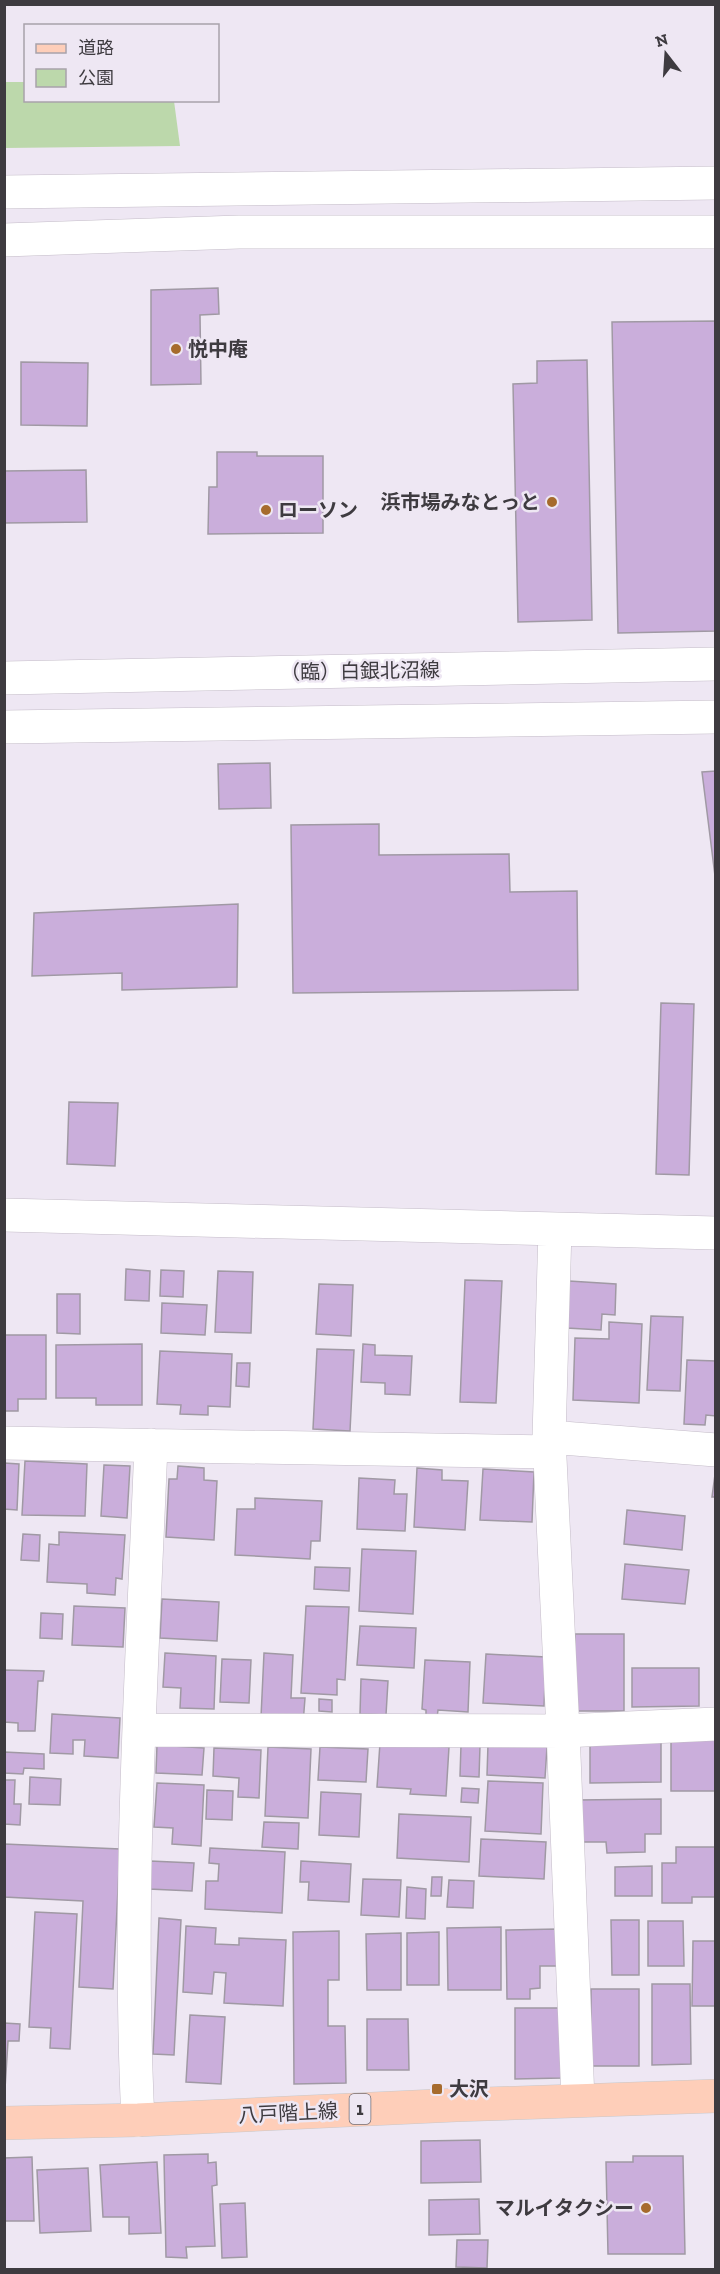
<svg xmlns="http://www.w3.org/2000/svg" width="720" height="2274" font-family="'Zilla Slab','Noto Sans JP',serif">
<rect width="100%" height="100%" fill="#eee7f3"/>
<path fill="#bcd8ab" d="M5,82H25L26,100L174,101L180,146L5,148Z"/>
<path fill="#caaedb" stroke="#a099a4" stroke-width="1.5" d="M218,288L219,314L200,315L201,384L151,385V290Z
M716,321V631L618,633L612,322Z
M587,360L592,620L518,622L513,384L537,383V361Z
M21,362L88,363L87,426L21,425Z
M217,452H257V456H323V533L208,534L209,487H217Z
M86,470L87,522L4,523V471Z
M270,763L271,808L219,809L218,764Z
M716,771V884L702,772Z
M379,824V855L509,854L510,892L577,891L578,990L293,993L291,825Z
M238,904L237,987L122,990V973L32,976L34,913Z
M661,1003L694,1004L689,1175L656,1174Z
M69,1102L118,1103L115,1166L67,1164Z
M126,1269L150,1271L149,1301L125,1300Z
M161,1270L184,1271L183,1297L160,1296Z
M218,1271L253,1272L251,1333L215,1332Z
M465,1280L502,1281L496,1403L460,1402Z
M569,1281L616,1284L615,1315L602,1314L601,1330L567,1328Z
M319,1284L353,1285L351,1336L316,1334Z
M57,1294H80V1334L57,1333Z
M162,1303L207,1305L205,1335L161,1333Z
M651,1316L683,1317L680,1391L647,1390Z
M609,1322L642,1324L639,1403L573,1400L575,1338L609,1339Z
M4,1335H46V1399H18V1411H4Z
M142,1344V1405H96V1398H56V1345Z
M363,1344L375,1345V1355L412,1356L410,1395L385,1394V1383L361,1382Z
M317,1349L354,1350L350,1431L313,1429Z
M160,1351L232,1354L230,1407L208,1406V1415L180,1414L181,1405L157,1404Z
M687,1360L716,1361V1416L706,1415L705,1425L684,1424Z
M237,1363H250L249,1387L236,1386Z
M25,1461L87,1464L85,1516L22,1515Z
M4,1463L19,1464L17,1510L4,1509Z
M104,1465L130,1466L127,1518L101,1516Z
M178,1466L204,1468V1480L217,1481L214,1540L166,1537L169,1479H177Z
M716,1467V1497H712Z
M417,1468L442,1470V1480L468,1481L465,1530L414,1527Z
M483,1469L534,1472L532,1522L480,1520Z
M359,1478L395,1480L394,1494H407L405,1531L357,1529Z
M255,1498L322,1501L320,1541H311L310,1559L235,1555L237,1509H255Z
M627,1510L685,1516L682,1550L624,1544Z
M59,1532L125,1535L122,1579L116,1578L115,1595L87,1593V1584L47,1582L49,1544L59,1545Z
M23,1534L40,1535L39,1561L21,1560Z
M362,1549L416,1551L413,1614L359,1611Z
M625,1564L689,1570L685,1604L622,1599Z
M315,1567L350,1568L349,1591L314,1589Z
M162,1599L219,1602L217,1641L160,1638Z
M74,1606L125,1608L123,1647L72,1645Z
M306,1606L349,1607L345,1680L337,1679V1695L301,1693Z
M41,1613L63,1614L62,1639L40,1638Z
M360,1626L416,1628L414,1668L357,1665Z
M575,1634H624V1711H575Z
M165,1653L216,1656L214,1709L180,1708L181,1688L163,1687Z
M264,1653L293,1655L291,1698H305L303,1724L261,1717Z
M486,1654L546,1657L544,1706L483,1703Z
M222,1659L251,1660L249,1703L220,1702Z
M425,1660L470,1662L468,1712L438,1710L437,1718H426V1710L422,1709Z
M632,1668H699V1706L632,1707Z
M4,1670L44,1671L43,1681H38L35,1731H18V1723L4,1722Z
M361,1679L388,1681L386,1715L360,1714Z
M319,1699L332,1700V1712L319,1711Z
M52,1714L120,1718L118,1758L84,1756L85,1740H73V1754L50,1753Z
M671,1735H716V1791H671Z
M661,1739V1782L590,1783V1740Z
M380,1743L449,1747L446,1796L410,1794L411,1789L377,1787Z
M488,1744L547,1747L545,1778L487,1775Z
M157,1745L204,1748L202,1775L156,1773Z
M461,1745L480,1746L479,1777L460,1776Z
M268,1747L311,1749L308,1818L265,1816Z
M320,1747L368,1749L366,1782L318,1780Z
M214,1748L261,1750L259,1798L238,1797L239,1778L213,1776Z
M4,1752L44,1754V1769L24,1768L23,1774L4,1773Z
M30,1777L61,1779L60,1805L29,1804Z
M4,1780H15L14,1804H21L20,1825L4,1824Z
M488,1781L543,1783L541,1834L485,1831Z
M157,1783L204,1785L201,1846L172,1844L173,1828L154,1827Z
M462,1788L479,1789L478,1803L461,1802Z
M207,1790L233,1791L232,1820L206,1819Z
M321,1792L361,1794L359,1837L319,1835Z
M661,1799V1834H645V1852L607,1853L606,1842H578L577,1800Z
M399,1814L471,1817L469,1862L397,1858Z
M264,1822L299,1823L298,1849L262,1847Z
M481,1839L546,1842L544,1879L479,1876Z
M4,1844L120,1849L113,1989L79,1987L83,1901L4,1897Z
M676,1847H716V1897H692V1903H662V1863H676Z
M210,1848L285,1852L282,1913L205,1909L206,1881H218L219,1864L209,1863Z
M150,1861L194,1863L192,1891L149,1889Z
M301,1861L351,1864L349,1902L308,1900L309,1882H300Z
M652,1866V1896H615V1867Z
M432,1877H442L441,1896H431Z
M363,1879L401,1880L399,1917L361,1915Z
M449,1880L474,1881L473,1908L447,1907Z
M407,1887L426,1889L425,1919L406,1918Z
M35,1912L77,1914L70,2049L50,2048L51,2028L29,2027Z
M159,1918L181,1920L174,2055L153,2054Z
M611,1920H639V1975H612Z
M648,1921H683L684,1966H648Z
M186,1926L216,1928L215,1944L239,1945V1938L286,1940L283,2006L224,2003L226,1973L214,1972L212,1994L183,1992Z
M501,1927V1990H448L447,1928Z
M557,1929V1966H540V1988L530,1989V1999H507L506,1930Z
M339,1931V1980H328V2026H345L346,2083L294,2084L293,1932Z
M439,1932V1985H407V1933Z
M401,1933V1990H367L366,1934Z
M693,1941H716V2006H692Z
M652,1984H690L691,2064L652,2065Z
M591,1989H639V2066H591Z
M515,2008H560L561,2078L515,2079Z
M190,2015L225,2017L221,2084L186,2082Z
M367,2019H408L409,2070H367Z
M4,2023L20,2024L19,2041H8L5,2089Z
M480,2140L481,2182L421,2183V2141Z
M208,2154V2163L216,2162L217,2185L212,2186L215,2246L186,2247L187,2258L166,2257L164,2155Z
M633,2156H683L685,2254H608L606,2162H633Z
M32,2157L34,2221H4V2158Z
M157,2162L161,2233L129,2234V2217H103L100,2165Z
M88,2168L91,2231L40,2233L37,2170Z
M479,2199L480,2234L429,2235V2200Z
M245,2203L247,2257L222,2258L220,2204Z
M457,2240H488L487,2268L456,2267Z"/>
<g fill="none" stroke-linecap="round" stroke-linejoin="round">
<g stroke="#c4bcc8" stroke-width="34">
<path id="street" d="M4,1215L716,1233
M555,1229L549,1437L563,1731L578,2100
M549,1437L716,1450
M4,1443L550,1452
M140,1730L563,1731L716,1724
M138,2120C127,1896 142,1670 151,1445"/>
</g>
<g stroke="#c4bcc8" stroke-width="34">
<path id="secondary" d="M4,192L716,183
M4,240L239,232H716
M4,678L716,664
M4,727L716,717"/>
</g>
<g stroke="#c9c8ca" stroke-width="34">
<path id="primary" d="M4,2123L138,2120L456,2105L716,2096"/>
</g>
<use href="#street" stroke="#fff" stroke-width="33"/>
<use href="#secondary" stroke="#fff" stroke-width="33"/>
<use href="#primary" stroke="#feceb9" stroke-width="33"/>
</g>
<g fill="#a66b2d" stroke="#eee7f3" stroke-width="2">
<circle cx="176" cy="349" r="6"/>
<circle cx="552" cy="502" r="6"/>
<circle cx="266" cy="510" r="6"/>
<rect x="431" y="2083" width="12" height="12" rx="3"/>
<circle cx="646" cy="2208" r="6"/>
</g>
<g text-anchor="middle" stroke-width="5" stroke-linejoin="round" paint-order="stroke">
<rect fill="#eee7f3" stroke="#736f76" stroke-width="1.5" x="349.5" y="2094" width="21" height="30" rx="4.5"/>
<g font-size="18" font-weight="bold" fill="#3e3b40">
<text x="360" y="2115">1</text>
</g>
<g font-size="20" font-weight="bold" fill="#3e3b40" stroke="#eee7f3" text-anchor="start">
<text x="188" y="356">悦中庵</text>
<text x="540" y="509" text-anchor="end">浜市場みなとっと</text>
<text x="278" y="517">ローソン</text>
<text x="449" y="2096">大沢</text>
<text x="634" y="2215" text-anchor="end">マルイタクシー</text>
</g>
<g font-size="20" fill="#3e3b40" stroke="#eee7f3">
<text transform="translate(360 671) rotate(-1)" y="7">（臨）白銀北沼線</text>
<text transform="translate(288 2113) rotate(-3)" y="7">八戸階上線</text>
</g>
</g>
<rect width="720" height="2274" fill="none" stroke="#3e3b40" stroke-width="12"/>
<rect x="24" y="24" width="195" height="78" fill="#eee7f3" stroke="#a8a2ab" stroke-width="1.5"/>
<rect x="36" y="44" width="30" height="9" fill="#feceb9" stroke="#a8a2ab" stroke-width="1.5"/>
<text x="78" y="54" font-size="18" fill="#3e3b40">道路</text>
<rect x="36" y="69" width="30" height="18" fill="#bcd8ab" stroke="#a8a2ab" stroke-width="1.5"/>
<text x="78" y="84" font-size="18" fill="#3e3b40">公園</text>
<g transform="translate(666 54) rotate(343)" stroke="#eee7f3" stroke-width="4.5" paint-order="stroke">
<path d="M0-4.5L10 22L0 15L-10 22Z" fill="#3e3b40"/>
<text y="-9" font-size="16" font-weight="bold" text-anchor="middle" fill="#3e3b40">N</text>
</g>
</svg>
